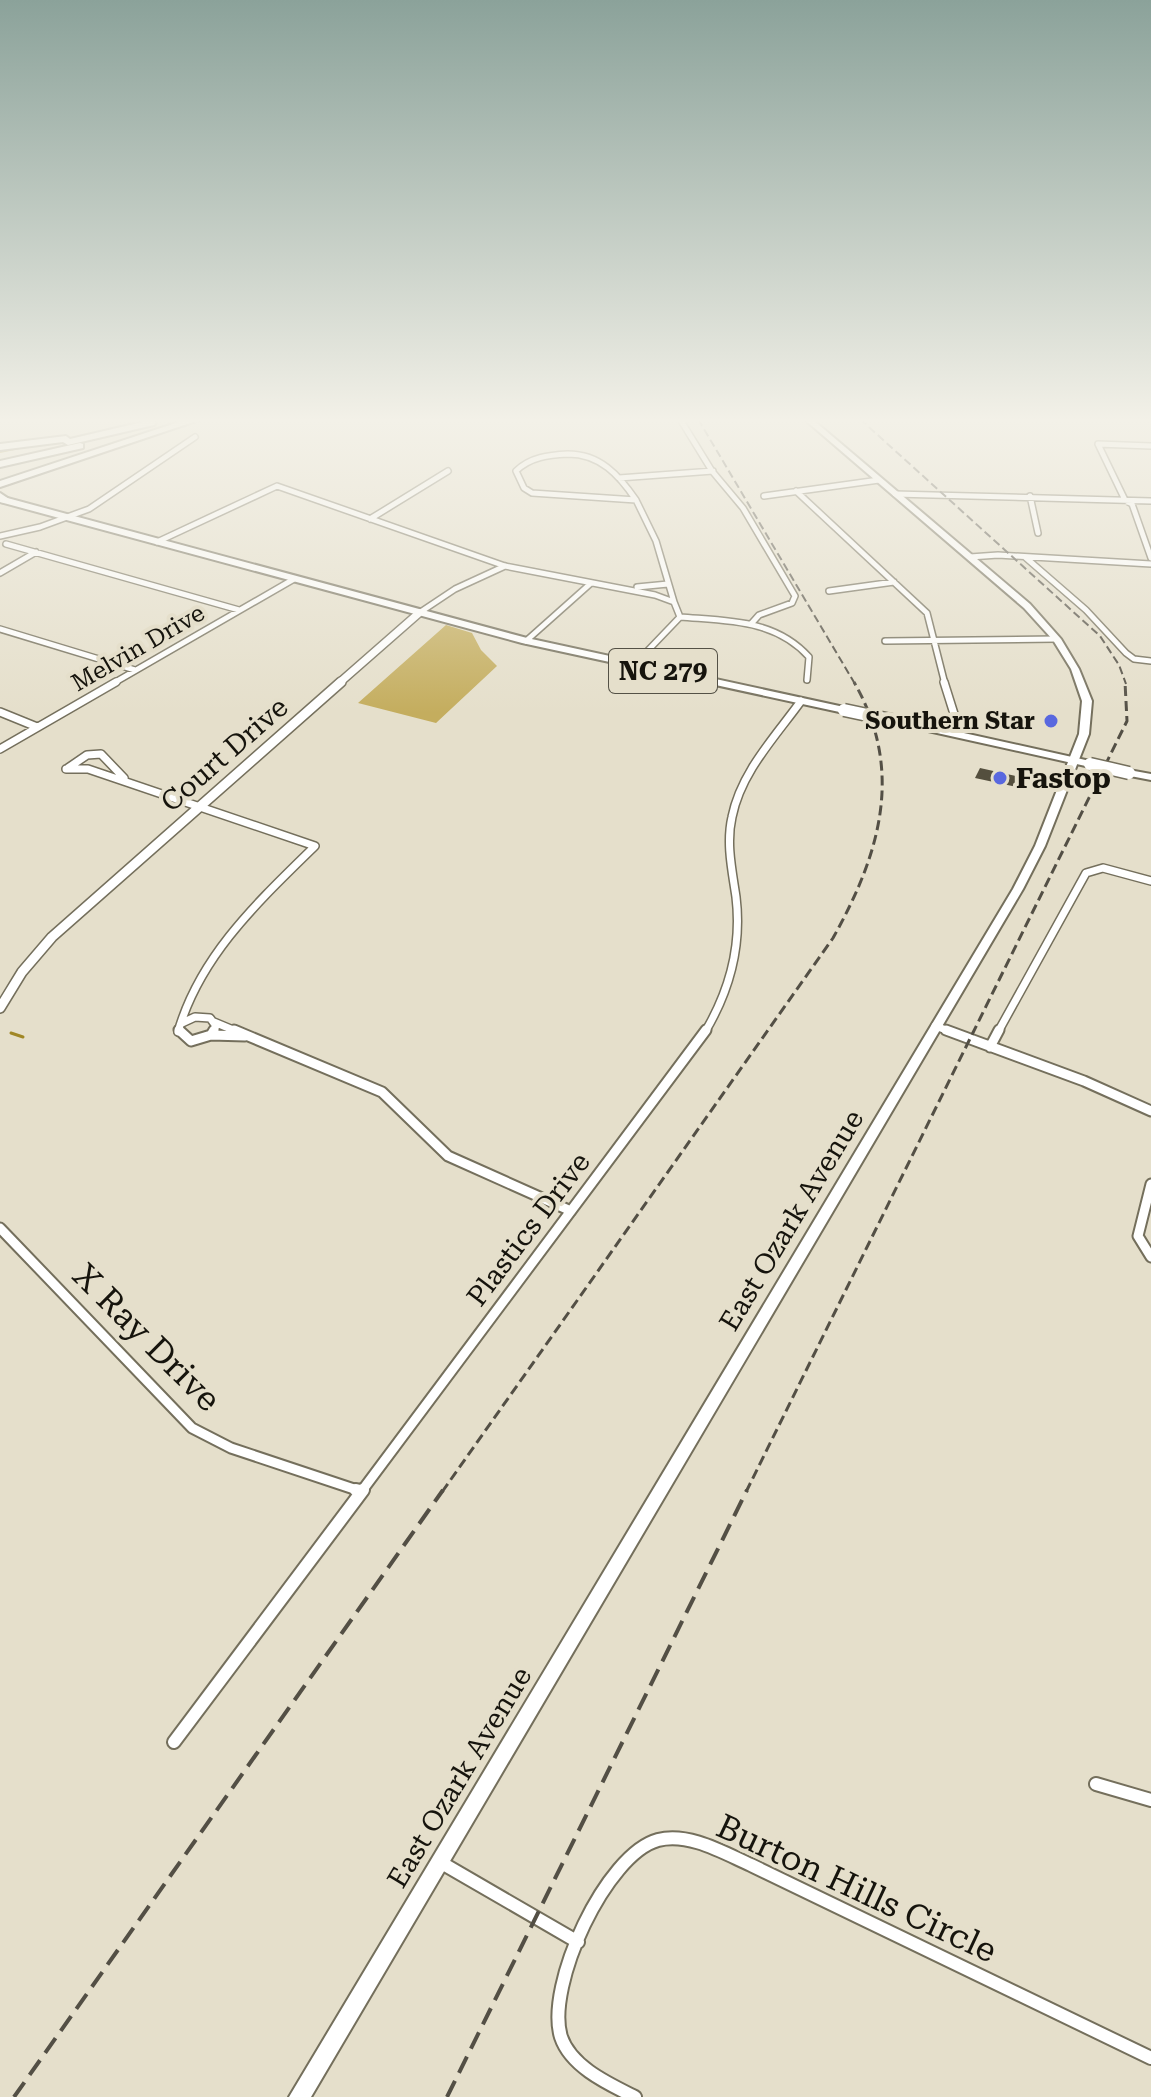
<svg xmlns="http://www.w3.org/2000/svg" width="1151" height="2097" font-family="'Roboto Serif',serif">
<rect width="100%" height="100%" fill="#e5dfcb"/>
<path fill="#c4ad5e" d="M446,625L472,633L481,650L497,666L436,723L358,703Z"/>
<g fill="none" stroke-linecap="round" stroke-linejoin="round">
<path stroke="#a08726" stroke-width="2" d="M0,452L24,447"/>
<path stroke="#a08726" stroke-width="3" d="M11,1033L23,1037"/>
</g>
<path fill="#544f3e" d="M980,768L1025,778L1021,788L975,778Z"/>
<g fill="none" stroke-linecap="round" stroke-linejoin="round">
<g stroke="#746f5c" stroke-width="8">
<path id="minor-far3" d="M680,419L712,471L743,508L795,596L792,603L759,615L751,624
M1151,446L1098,444L1125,500L1132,504L1151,558
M568,454C600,454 619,475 636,500L532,493L524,488L516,471C530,457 549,455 568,454Z
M619,478L713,471
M796,491L927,613L945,684
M895,494L1151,501
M764,496L879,480
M1030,496L1038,533
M636,500L656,541L674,602
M370,519L448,471
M0,536L40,527L89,509L195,437
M157,542L277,486L505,566L655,595L674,602L680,617
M6,544L239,610
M970,557L998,555L1151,564
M1025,557L1086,610L1126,653L1134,659L1151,661
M0,573L36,552
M637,587L668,584
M829,591L894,582
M419,613L455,589L505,566
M680,617C727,621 775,619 809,657L807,680
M0,629L135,670
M526,641L590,584
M885,641L1057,639
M634,665L680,617
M112,684L294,579"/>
</g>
<g stroke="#746f5c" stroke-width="10">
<path id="minor-far2" d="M944,682L955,717
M0,712L37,727
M0,749L116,682
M68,768L87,755L101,754L124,778
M66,769H88L315,846C259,901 200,955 178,1032
M214,1022L238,1032
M182,1023L195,1017L210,1018L216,1026L213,1032
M935,1026L952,1032
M705,1032C730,990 742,946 736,897C732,870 726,843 732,817C741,772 775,737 801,701
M998,1032L1086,873L1103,868L1151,881"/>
</g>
<g stroke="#746f5c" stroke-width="13">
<path id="minor-far1" d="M179,1030L191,1041L211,1035L245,1036
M234,1030L382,1092L448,1156L571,1211
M946,1030L1084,1081L1151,1111
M211,1035L214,1030
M990,1047L999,1030
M1151,1184L1138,1236L1151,1257
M0,1228L192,1428L231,1448L360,1491
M361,1492L706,1030"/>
</g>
<g stroke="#746f5c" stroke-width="16">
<path id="minor" d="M356,1490L360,1491
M174,1742L363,1490
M1096,1784L1151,1800
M440,1862L578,1942
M635,2097C609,2084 571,2067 561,2037C545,1986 606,1854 658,1840C689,1832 724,1853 751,1865L1151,2058"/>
</g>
<g stroke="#746f5c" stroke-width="10">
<path id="tertiary-far1" d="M338,684L419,613"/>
</g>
<g stroke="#746f5c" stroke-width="12">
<path id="tertiary" d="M0,1008L22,972L52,937L341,682"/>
</g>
<g stroke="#746f5c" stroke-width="4">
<path id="secondary" d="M804,419H812L1030,604L1061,639L1079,669L1092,701L1089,734L1045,846L1023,889L311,2097H289L1013,889L1035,846L1079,734L1082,701L1071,669L1053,640L1024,608Z"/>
</g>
<g stroke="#746f5c" stroke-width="4">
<path id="primary" d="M0,496L527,638L844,707L849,710L844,713L522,643L0,502Z
M905,720L1090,761L1096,764L1090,767L901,725L900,723Z
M1129,770L1151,774V780L1125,775V771Z"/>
</g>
<g stroke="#746f5c" stroke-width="4">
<path id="motorway" d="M188,419H202L0,487V481Z
M151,420L156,423L154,425L68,445L63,442L0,450V444L66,436L70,439Z
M80,443L83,444V448L0,467V461Z
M0,493L9,499V503L0,502Z"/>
</g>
<use href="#minor-far3" stroke="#fff" stroke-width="5"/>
<use href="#minor-far2" stroke="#fff" stroke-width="7"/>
<use href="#minor-far1" stroke="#fff" stroke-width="9"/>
<use href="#minor" stroke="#fff" stroke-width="12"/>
<use href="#tertiary-far1" stroke="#fff" stroke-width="7"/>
<use href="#tertiary" stroke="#fff" stroke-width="9"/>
<use href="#secondary" fill="#fff" fill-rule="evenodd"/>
<use href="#primary" fill="#fff" fill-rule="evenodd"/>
<use href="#motorway" fill="#fff" fill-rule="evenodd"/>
<path stroke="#534f45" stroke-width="2" stroke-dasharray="8 4" stroke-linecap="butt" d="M698,419L855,684
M860,419L1100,636L1119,665L1126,684"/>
<path stroke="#534f45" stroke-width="3" stroke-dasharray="10 5" stroke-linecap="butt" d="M442,1492L833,938C880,854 905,771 854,682
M746,1492L1127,721L1125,682"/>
<path stroke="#534f45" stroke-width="4" stroke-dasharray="18 9" stroke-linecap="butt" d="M14,2097L443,1490
M447,2097L747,1490"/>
<g stroke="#746f5c" stroke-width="15" stroke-linecap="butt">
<path id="primary-bridge" d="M844,710L905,723
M1090,764L1129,773"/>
</g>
<use href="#primary-bridge" stroke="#fff" stroke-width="12"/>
</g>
<linearGradient id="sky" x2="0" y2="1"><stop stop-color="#8ba29a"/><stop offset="0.59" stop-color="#f3f1e8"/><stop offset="1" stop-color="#f3f1e8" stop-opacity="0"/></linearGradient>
<rect width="1151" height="713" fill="url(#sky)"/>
<g fill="#5968df" stroke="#e5dfcb" stroke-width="3">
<circle cx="1051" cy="721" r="8"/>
<circle cx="1000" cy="778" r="8"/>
</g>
<g text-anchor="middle" stroke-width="8" stroke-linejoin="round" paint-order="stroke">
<g font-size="24" fill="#16140d" stroke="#e5dfcb">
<text transform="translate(138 648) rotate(-30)" y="8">Melvin Drive</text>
</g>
<g font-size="24" font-weight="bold" fill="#16140d" stroke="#e5dfcb" text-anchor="end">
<text x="1035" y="729">Southern Star</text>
</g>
<rect fill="#e5dfcb" stroke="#545146" stroke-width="2" x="609" y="649" width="108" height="44" rx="6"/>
<g font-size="26" font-weight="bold" fill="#16140d">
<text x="663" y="680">NC 279</text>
</g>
<g font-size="28" fill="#16140d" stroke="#e5dfcb">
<text transform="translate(224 754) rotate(-41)" y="10">Court Drive</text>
<text transform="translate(791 1220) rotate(-59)" y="10">East Ozark Avenue</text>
<text transform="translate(528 1229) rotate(-53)" y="10">Plastics Drive</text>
<text transform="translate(459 1777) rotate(-59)" y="10">East Ozark Avenue</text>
</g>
<g font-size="28" font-weight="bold" fill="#16140d" stroke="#e5dfcb" text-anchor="start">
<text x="1016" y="788">Fastop</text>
</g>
<g font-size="34" fill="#16140d" stroke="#e5dfcb">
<text transform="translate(147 1337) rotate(45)" y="12">X Ray Drive</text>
<text transform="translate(857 1888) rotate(25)" y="12">Burton Hills Circle</text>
</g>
</g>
</svg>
